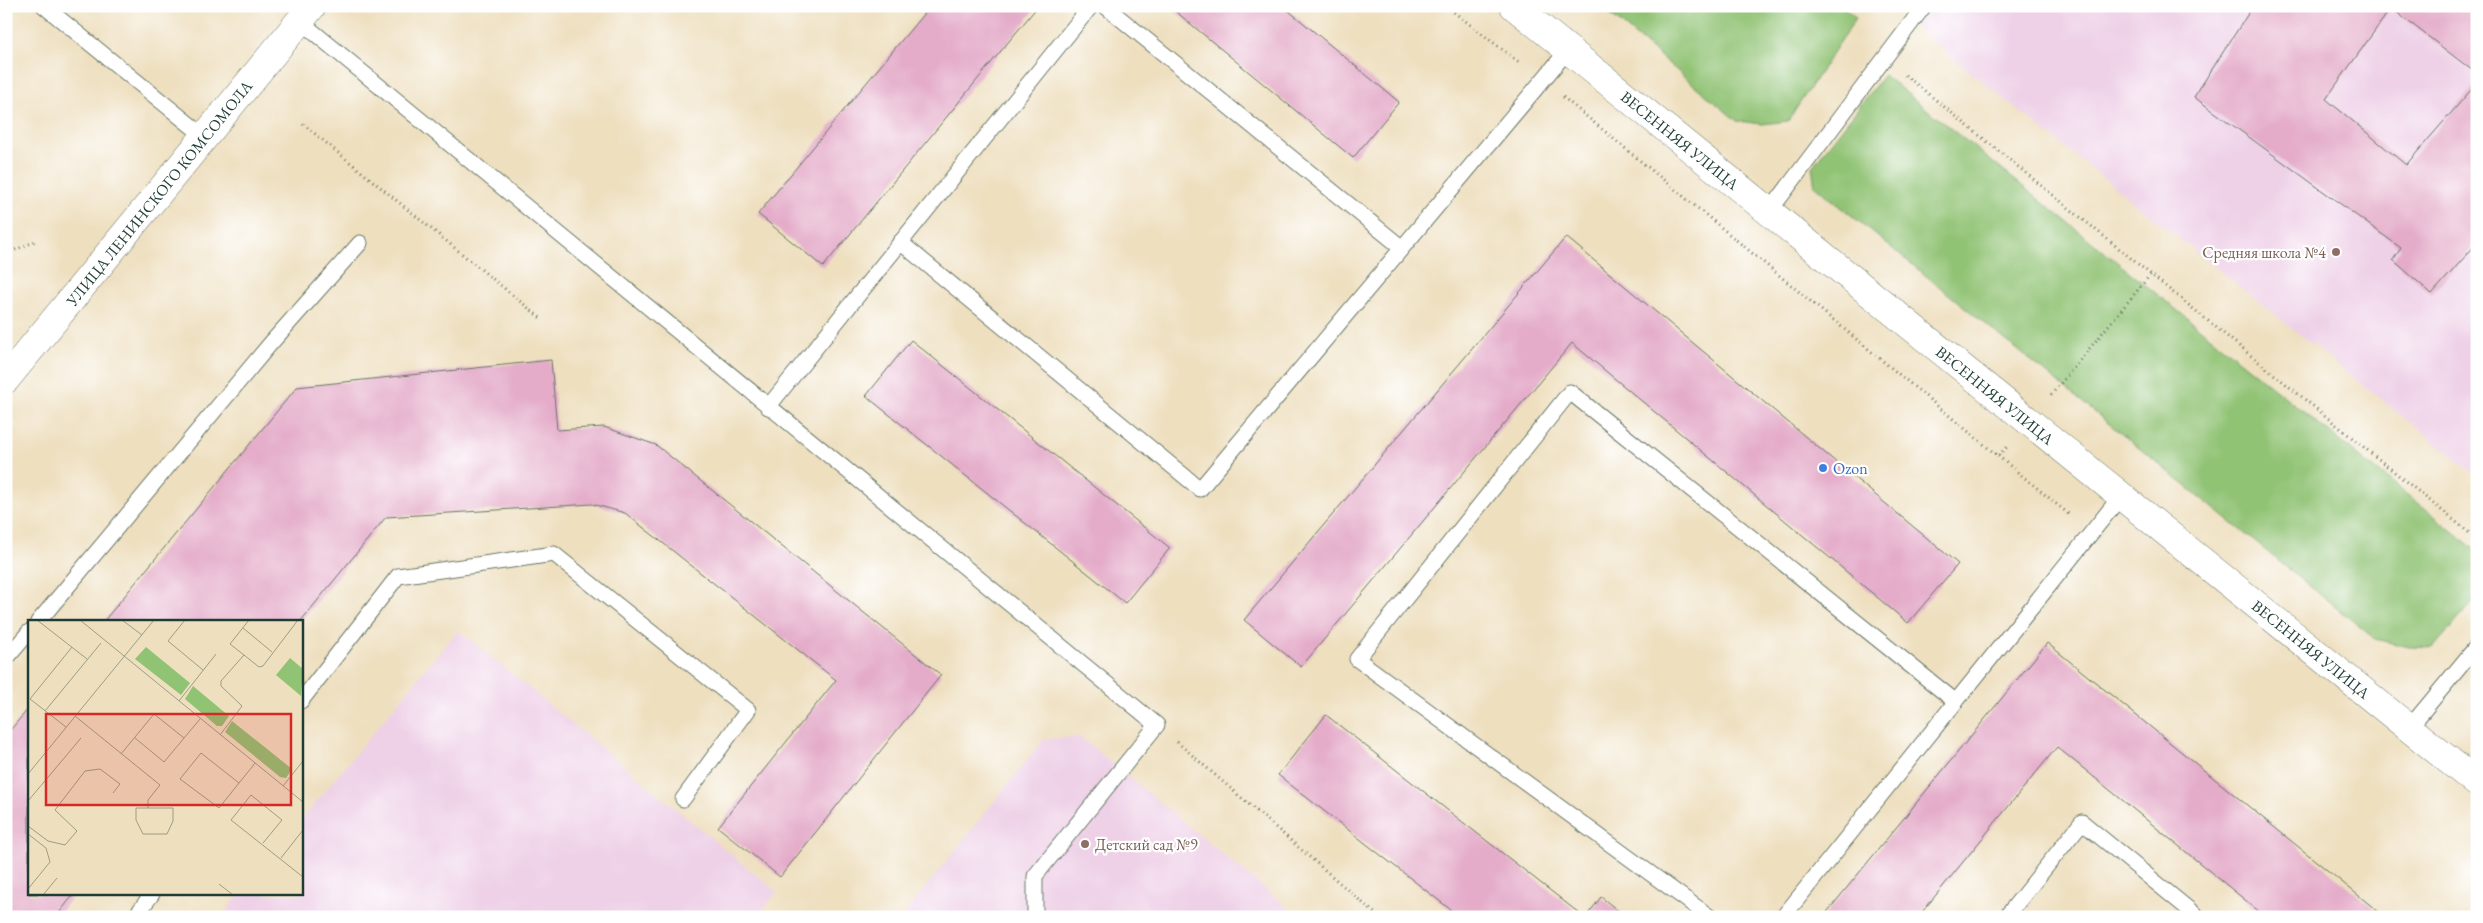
<svg xmlns="http://www.w3.org/2000/svg" width="2483" height="923" font-family="'EB Garamond',serif">
<rect width="100%" height="100%" fill="#fff"/>
<filter id="ink" filterUnits="userSpaceOnUse"><feTurbulence type="fractalNoise" baseFrequency=".02" numOctaves="2"/><feDisplacementMap in="SourceGraphic" scale="10" xChannelSelector="R" yChannelSelector="G"/><feConvolveMatrix kernelMatrix="1 2 1 2 8 2 1 2 1" color-interpolation-filters="sRGB"/></filter>
<filter id="wash" filterUnits="userSpaceOnUse"><feTurbulence type="fractalNoise" baseFrequency=".0096" numOctaves="4" result="noise"/><feDisplacementMap in="SourceGraphic" scale="20" xChannelSelector="R" yChannelSelector="G"/><feGaussianBlur stdDeviation="1.12" result="paint"/><feColorMatrix in="noise" values="0 0 0 0 0 0 0 0 0 0 0 0 0 0 0 0 0 1.4 0 .05"/><feComposite in="paint" operator="in"/></filter>
<g filter="url(#wash)">
<rect width="100%" height="100%" fill="#eedfbf"/>
<path fill="#eed0e7" d="M1931,6H2477V476L1914,27Z
M458,630L777,892L757,917H222L240,894H301V820Z
M1080,737L1299,917H902L1044,739Z"/>
<path fill="#91c374" stroke="#588054" d="M1600,6H1842L1856,18L1788,121L1762,124L1737,121Z
M1884,75L2477,551V598L2433,648L2409,647L2375,639L1815,186L1812,167Z"/>
<g id="blocks">
<path fill="#e4acc9" d="M930,6H1038L823,267L758,214Z
M1169,6H1283L1399,102L1353,158Z
M2253,6H2477V74L2391,8L2326,99L2406,165L2477,83V243L2432,294L2393,260L2401,248L2194,97Z
M1566,237L1958,564L1908,623L1572,343L1301,667L1244,620Z
M911,340L1170,548L1125,603L866,396Z
M551,360L557,430L604,427L656,445L941,675L780,877L718,827L836,680L625,513L592,504L386,517L300,622H103L297,387Z
M2047,643L2385,917H2266L2057,747L1918,917H1823Z
M29,708V894H74L56,917H6V735Z
M1326,715L1584,917H1460L1278,775Z
M1601,897L1626,917H1586Z"/>
</g>
</g>
<g filter="url(#ink)">
<use href="#blocks" fill-opacity="0" stroke="#677665" stroke-width="1"/>
<g fill="none" stroke-linecap="round" stroke-linejoin="round">
<g stroke="#677665" stroke-width="17">
<path id="service" d="M44,6L205,137
M1105,6L1401,247
M300,21L1157,725L1035,876V917
M1769,212L1924,6
M900,242L1200,489L1568,50
M768,407L1091,6
M38,622L271,343L360,243
M6,659L29,632
M301,701L398,576L554,554L748,710L683,799
M2409,728L2477,646
M135,917L152,894
M1710,917L1357,659L1570,392L1956,702
M1783,917L2121,496
M2006,917L2082,822L2198,917"/>
</g>
<g stroke="#677665" stroke-width="29">
<path id="tertiary" d="M1514,6L2477,783"/>
</g>
<g stroke="#677665" stroke-width="29">
<path id="secondary" d="M6,379L312,6"/>
</g>
<path stroke="#677665" stroke-width="3" stroke-dasharray="1 4" stroke-linecap="butt" d="M1446,6L1521,64
M1905,75L2477,539
M1563,97L1998,456L2008,446
M303,124L543,320
M6,254L38,240
M2051,395L2151,274
M1998,456L2071,516
M1177,742L1379,917"/>
<use href="#service" stroke="#fff" stroke-width="15"/>
<use href="#tertiary" stroke="#fff" stroke-width="28"/>
<use href="#secondary" stroke="#fff" stroke-width="28"/>
</g>
</g>
<g fill="#8d6e63" stroke="#fff" stroke-width="2">
<circle cx="2336" cy="252" r="5"/>
<circle cx="1085" cy="844" r="5"/>
</g>
<circle fill="#3f7fe0" stroke="#fff" stroke-width="2" cx="1823" cy="468" r="5"/>
<g text-anchor="middle" stroke-width="4.5" stroke-linejoin="round" paint-order="stroke">
<g font-size="16" fill="#1f3d34" stroke="#fff">
<text transform="translate(1680 140) rotate(39)" y="6">ВЕСЕННЯЯ УЛИЦА</text>
<text transform="translate(159 193) rotate(-51)" y="6">УЛИЦА ЛЕНИНСКОГО КОМСОМОЛА</text>
<text transform="translate(1995 395) rotate(39)" y="6">ВЕСЕННЯЯ УЛИЦА</text>
<text transform="translate(2311 649) rotate(39)" y="6">ВЕСЕННЯЯ УЛИЦА</text>
</g>
<g font-size="16" fill="#785e54" stroke="#fff" text-anchor="end">
<text x="2326" y="258">Средняя школа №4</text>
<text x="1095" y="850" text-anchor="start">Детский сад №9</text>
</g>
<g font-size="16" fill="#366cbe" stroke="#fff" text-anchor="start">
<text x="1833" y="474">Ozon</text>
</g>
</g>
<g transform="translate(28 620)">
<rect width="275" height="275" fill="#eedfbf"/>
<path d="M118,27L162,63L153,75L107,39ZM262,38L275,49L273,76L248,55ZM165,66L201,96L194,106H189L157,79ZM204,101L264,149L258,158L252,157L197,112Z" fill="#91c374"/>
<path fill="none" stroke="#9b9e87" stroke-width="1" d="M9,0L59,39M52,0L275,182M94,0L114,15M157,0L140,21L175,50M215,8L244,32M216,35L202,24L221,0M151,81L188,34M17,91L73,23M47,96L132,165L120,180V188M38,107L2,79L44,27M192,115L214,86L193,66V61L216,35L231,47L235,46L270,0M107,118L136,142L172,99M93,134L126,94L156,118M0,154L126,0M211,163L173,133L152,159L191,188L211,163L224,147L227,143M255,166L275,141M0,181L53,118M108,188H145V201L139,214H115L108,200ZM0,206L20,221L37,225L49,211L27,190L57,151L72,149L92,164L85,173M0,214L18,228L22,242L0,269M235,223L254,200L223,175L203,200L275,257M253,238L275,210M191,264L205,275M15,275L29,258"/>
<path fill="#d62828" fill-opacity="0.15" stroke="#d62828" stroke-width="2.5" d="M18,94H263V185H18Z"/>
<rect width="275" height="275" fill="none" stroke="#1f3d34" stroke-width="2.5"/>
</g>
<rect width="2483" height="923" fill="none" stroke="#fff" stroke-width="25"/>
</svg>
